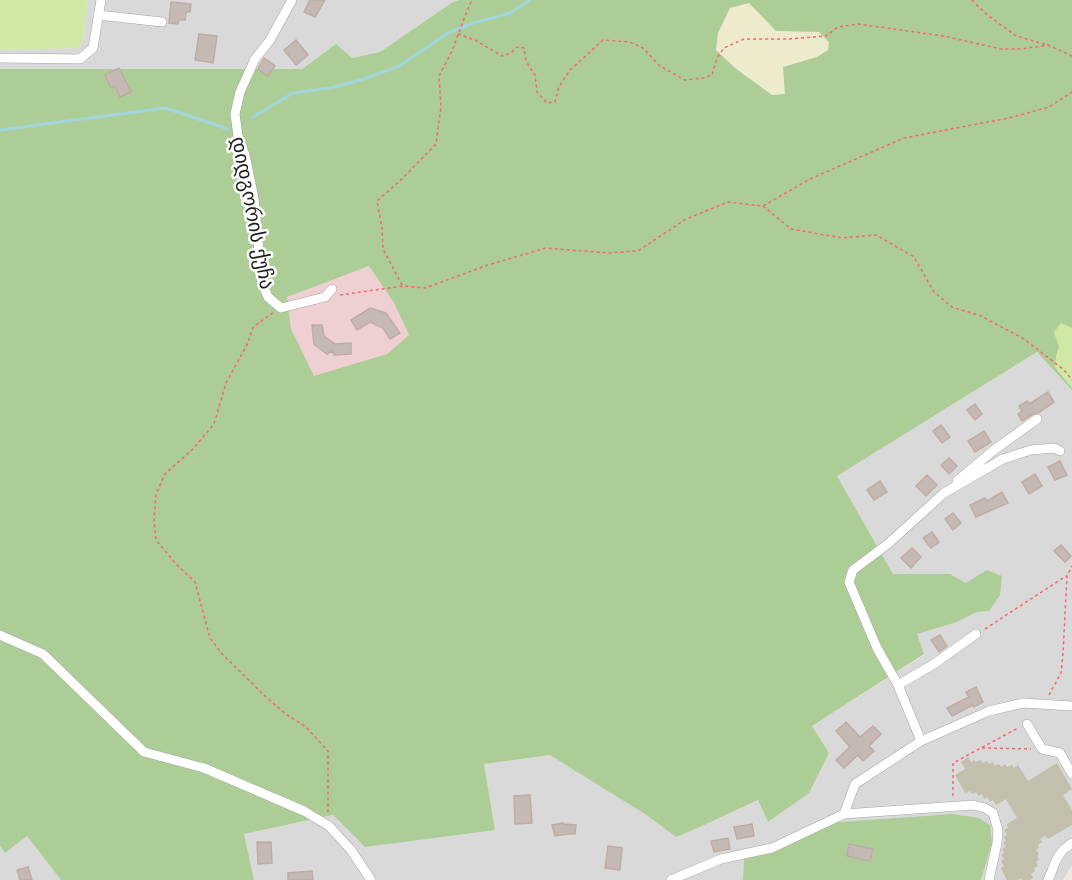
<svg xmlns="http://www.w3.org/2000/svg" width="1072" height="880" font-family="'DejaVu Sans','Noto Sans Georgian',sans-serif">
<rect width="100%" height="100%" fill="#ede8e1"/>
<path fill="#dad9d9" d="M88,0H459L453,2L380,52L352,58L336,44L302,69H0V50L79,48L83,38Z
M1037,352L1072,390V865L1063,880H981L992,843L863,821L826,823L744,859L743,880H254L243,834L334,815L495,829L484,764L551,755L648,816L676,836L702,826L759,800L768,822L809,793L829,753L812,726L924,655L916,634L957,622L977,612L989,611L966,583L950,574H893L837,476Z
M27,836L61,880H0V846L6,852Z"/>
<path fill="#efd0d2" d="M369,266L394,303L409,335L387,354L314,377L291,329L287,296Z"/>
<path fill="#c2bfad" d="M968,757L971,762L974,760L976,762L980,760L983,763L987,761L989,764L993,762L995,766L999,764L1001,767L1005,764L1007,767L1012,765L1014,768L1018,765L1028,781L1057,763L1072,789L1063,795L1072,810V825L1048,839L1045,836L1040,839L1042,842L1038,845L1039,848L1036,850L1039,854L1037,856L1039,860L1036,862L1038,866L1034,868L1035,871L1031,874L1033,878L1030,880H1022L1021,878L1018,880H1007L1001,868L1004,866L1001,861L1004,859L1001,855L1004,853L1002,849L1006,847L1003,843L1006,841L1004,837L1007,835L1004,830L1008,828L1007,824L1017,818L1006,799L996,805L993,800L990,802L987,797L984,799L982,794L978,796L976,792L972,794L970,791L965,793L955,775L965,769L961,762Z"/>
<path fill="#edebcc" d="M749,3L776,31L819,32L829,42L828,50L817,57L783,67L786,94L772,95L735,68L716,50L718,33L730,8Z"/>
<path fill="#cee9a6" d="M0,0H88L83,38L79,48L0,50Z
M1061,322L1072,328V388L1055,367L1056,356L1059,347L1054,332Z"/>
<path fill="#accd95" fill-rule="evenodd" d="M459,0H1072V328L1061,323L1054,332L1059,347L1056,356L1055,367L1072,388V390L1037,352L837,476L893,574H950L966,583L987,570L1002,576L1000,595L989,611L977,612L957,622L917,634L924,654L812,726L829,753L809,793L768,822L758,800L702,826L676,837L648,816L550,755L484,764L495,830L365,847L333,815L244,834L254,880H61L27,836L5,853L0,846V69H302L336,44L352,58L380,52L453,2ZM749,3L776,31L819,32L829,42L828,50L817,57L783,67L785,94L772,95L735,68L716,50L718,33L730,8ZM369,266L394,303L409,335L387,354L314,376L291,329L287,297Z
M953,814L979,818L990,825L992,843L981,880H743L744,859L826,823Z"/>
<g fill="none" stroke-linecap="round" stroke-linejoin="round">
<path stroke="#a1d5dc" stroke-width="3" d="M253,117L293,93L330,88L364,79L399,66L448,33L470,24L510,13L530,0
M0,130L165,108L228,129"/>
</g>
<path fill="#c5b9b5" stroke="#bfaca4" stroke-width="1.5" d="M310,0H325L315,17L304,12Z
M171,2L191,4L190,12H186L185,20H179L178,24L169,23Z
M199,34L217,36L213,63L195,60Z
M296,40L308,55L296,65L284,50Z
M264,58L275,66L268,76L258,69Z
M119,68L131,92L120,97L115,86L111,88L105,75Z
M370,308L386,313L400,333L390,339L383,328L370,322L357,330L351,320Z
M312,325H322L324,336L335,344L351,343V354L334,355L332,351L327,354L314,344Z
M1048,392L1054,402L1038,413L1033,414L1022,421L1018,414L1022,411L1019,406L1027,401L1029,404Z
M975,404L982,414L975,420L967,410Z
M941,425L950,437L942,443L933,431Z
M984,431L991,442L975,452L968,441Z
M949,458L957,466L949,474L941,465Z
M1060,461L1067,475L1055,480L1048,467Z
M1035,474L1042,486L1029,494L1022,482Z
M927,475L937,485L926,496L916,486Z
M880,481L887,492L874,500L867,490Z
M1002,492L1008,503L976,517L970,505L985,498L987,501Z
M953,513L961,523L953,530L945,519Z
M932,532L939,542L931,548L923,538Z
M1061,545L1071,556L1065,562L1054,551Z
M912,548L921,557L911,568L901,558Z
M940,635L947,646L939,652L931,640Z
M976,687L983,702L974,707L973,705L952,716L947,708L969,697L966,692Z
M846,722L860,737L873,726L881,734L869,746L874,751L863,761L858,755L844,768L836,760L850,747L836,731Z
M530,795L532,823L515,824L514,796Z
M563,823V824L576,825L575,834H568L555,836L552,825Z
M752,824L754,836L737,839L734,827Z
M728,838L730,849L714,852L711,841Z
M257,842H271L272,863L258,864Z
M849,844L873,849L870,861L847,856Z
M608,846L622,848L620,870L605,868Z
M28,867L32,880H20L17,870Z
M312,871L313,880H288V873Z"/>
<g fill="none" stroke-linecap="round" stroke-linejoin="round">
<g stroke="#a3a3a3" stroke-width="10">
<path id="minor" d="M292,0L270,40L255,59L240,92L235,114L238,136L245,155L254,199L262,283L268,297L281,308L325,297L332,289
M98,15L162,22
M0,58L80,59L93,48L101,0
M957,481L994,450L1037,419
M0,635L43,654L144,752L204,768L304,811L329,826L351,850L371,880
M898,685L934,664L976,634
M1027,724L1042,749L1060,753L1072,774
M921,741L898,685L877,648L849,582L853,570L889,543L944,493L1003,459L1031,450L1054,448L1060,451
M844,814L973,805L985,808L993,813L998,830L997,843L989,880
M671,880L721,859L772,848L844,814L855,784L921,741L989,711L1023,703L1072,706
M1048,880C1056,863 1055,854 1072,843"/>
</g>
<path stroke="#fa6668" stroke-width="1.5" stroke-dasharray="3 3" stroke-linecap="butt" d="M972,0L985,13L1016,36L1048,45L1072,56
M458,34L475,40L502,56L511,53L517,47L524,48L526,61L535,75L537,92L547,103L555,102L559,87L570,70L603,40L630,42L643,48L660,66L685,80L703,78L712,75L717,58L724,48L744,39H789L826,36L838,27L858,24L943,36L1001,49H1021L1048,45
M763,206L791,229L842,238L876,235L914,257L934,292L952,307L981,316L1024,339L1064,370L1072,380
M402,285L383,249L382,228L377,201L403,178L436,144L441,107L439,76L452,51L467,11L472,0
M340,295L403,286L425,288L488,265L546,248L608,253L638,251L686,219L728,202L763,206L810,179L904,138L1009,118L1049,107L1072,92
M273,313L253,327L248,343L226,383L214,424L192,450L165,474L156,494L154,520L156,540L176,564L195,582L210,638L222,654L266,697L287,715L306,727L328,751V814
M985,629L1066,576
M1049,695L1061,673L1063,653L1067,576L1072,566
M982,748L1031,749
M953,796V763L1018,728"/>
<use href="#minor" stroke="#fff" stroke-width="9"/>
</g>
<g text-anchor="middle" stroke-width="5" stroke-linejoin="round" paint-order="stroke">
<g font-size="20" fill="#1c1c1c" stroke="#fff">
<text transform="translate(253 213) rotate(79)" y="7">დიდგორის ქუჩა</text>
</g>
</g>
</svg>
